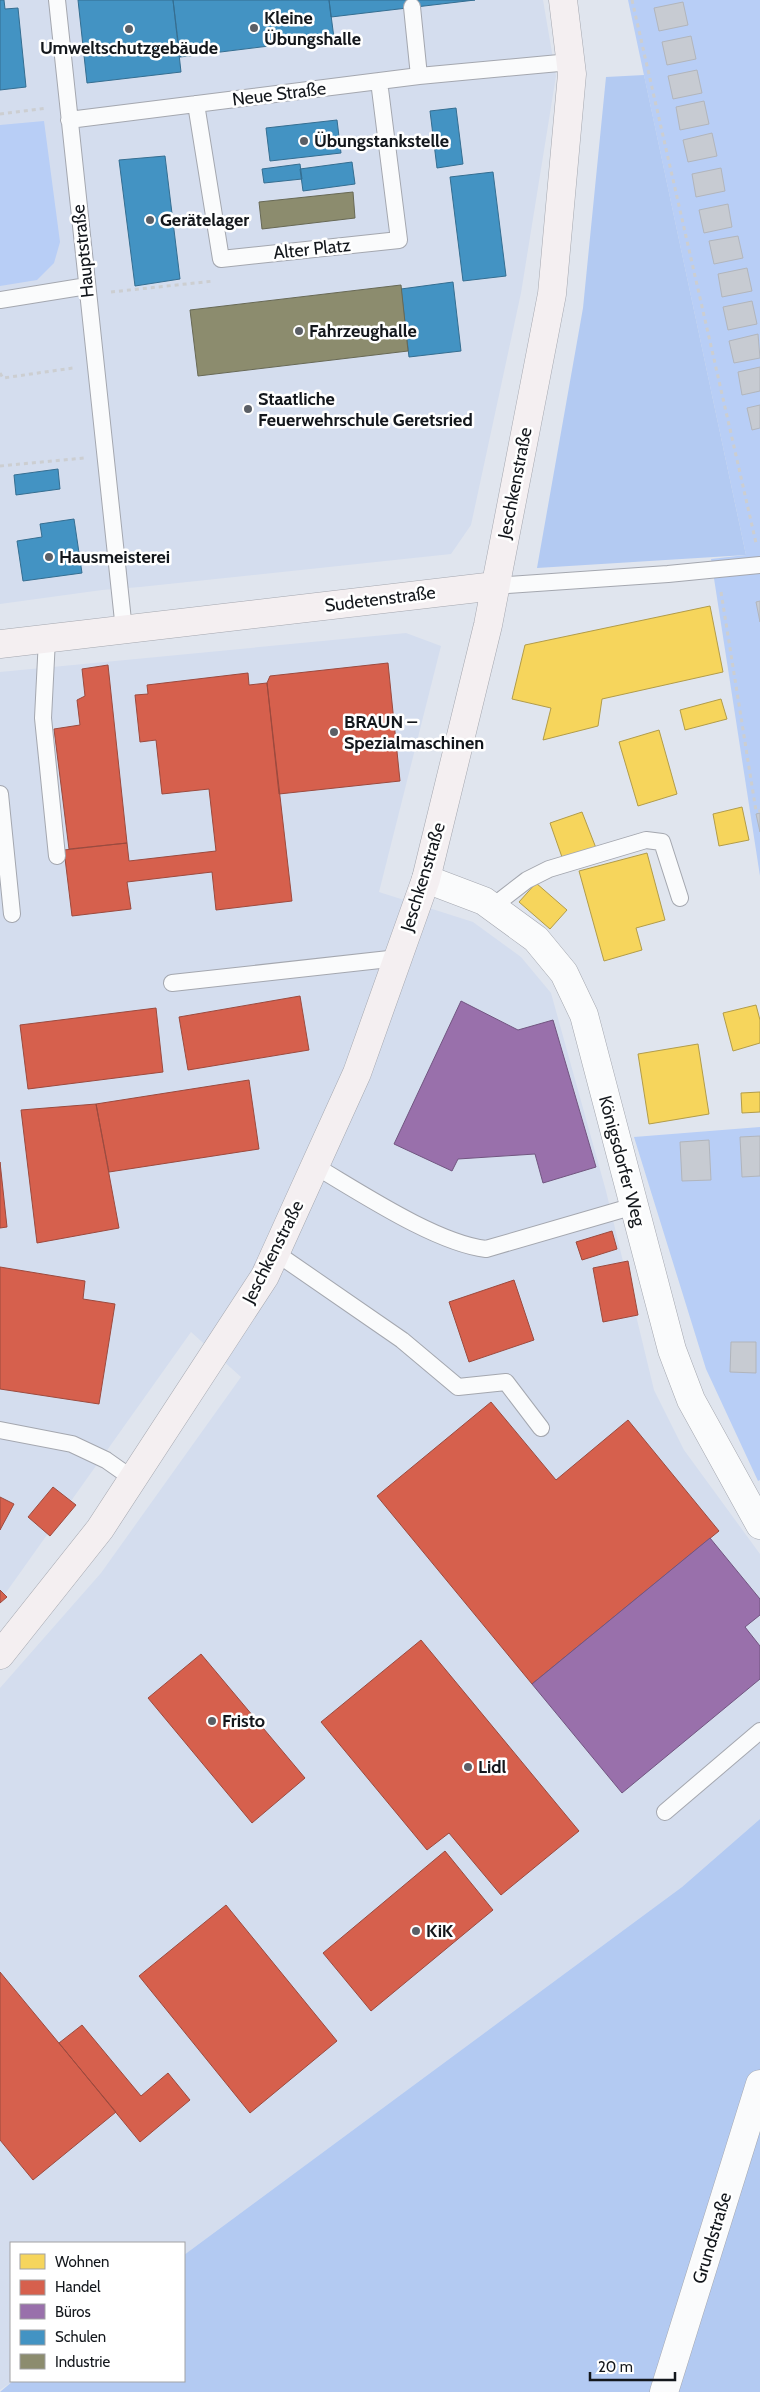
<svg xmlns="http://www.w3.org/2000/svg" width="760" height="2392" font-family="Cabin,sans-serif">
<rect width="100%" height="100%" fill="#e0e5ee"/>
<path fill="#d4ddee" d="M0,0H543L556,76L521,293L471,525L451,554L140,587L102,590L0,604Z
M406,633L441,646L379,892L473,922L521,957L551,993L606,1191L654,1390L684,1450L760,1554V1819L682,1887L184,2255V2243H11L13,2381L0,2390V1688L101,1573L241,1377L191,1332L0,1601V672Z"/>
<path fill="#b8cef6" d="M628,0H760V876L711,559L746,555Z
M44,121L60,242L54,263L37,280L0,286V125Z
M760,1127V1480L758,1481L706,1369L634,1137Z"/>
<path fill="#b3caf2" d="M644,75L746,555L537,568L583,308L606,77Z
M760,1819V2392H0L13,2381H184V2255L682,1887Z"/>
<path fill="#f6d55c" stroke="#b29c49" d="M710,606L723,672L602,699L598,726L543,740L551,708L512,699L525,645Z
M721,699L727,719L685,730L680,710Z
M659,730L677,794L638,806L619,742Z
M742,807L749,840L719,846L713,814Z
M582,812L596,848L563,860L550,823Z
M647,853L665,920L636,928L642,950L604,961L579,871Z
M536,883L567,910L550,929L519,902Z
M756,1005L760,1020V1043L733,1051L723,1013Z
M698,1044L709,1114L649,1124L638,1054Z
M760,1092V1112L742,1113L741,1093Z"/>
<path fill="#d6604d" stroke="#9c4a3e" d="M388,663L400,781L279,794L267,683L270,676Z
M108,665L127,843L69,849L54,729L80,725L77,700L85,696L82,669Z
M248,673L249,685L267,683L292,901L216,910L212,872L127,882L131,909L72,916L64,850L127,843L129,861L216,851L209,789L162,794L156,740L140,742L135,695L148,694L147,685Z
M300,996L309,1050L188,1070L179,1017Z
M156,1008L163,1072L28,1089L20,1025Z
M249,1080L259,1149L109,1172L96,1104Z
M96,1104L119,1228L37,1243L21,1110Z
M0,1162L7,1227L0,1228Z
M612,1231L617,1249L582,1260L576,1242Z
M628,1261L638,1315L603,1322L593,1268Z
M0,1267L85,1281L83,1299L115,1304L99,1404L0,1389Z
M514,1280L534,1340L469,1362L449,1302Z
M491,1402L556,1480L628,1420L719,1531L532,1684L377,1496Z
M53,1487L76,1505L50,1536L28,1517Z
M0,1497L14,1504L0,1530Z
M0,1590L7,1597L0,1603Z
M421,1640L579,1831L501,1895L449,1833L427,1850L321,1722Z
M201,1654L305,1778L252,1823L148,1698Z
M445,1851L493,1910L371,2011L323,1953Z
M226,1905L337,2041L250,2113L139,1976Z
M0,1972L116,2112L33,2180L0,2140Z
M82,2025L141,2096L168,2073L190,2100L140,2142L59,2043Z"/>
<path fill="#9970ab" stroke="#715580" d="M461,1001L518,1030L553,1020L596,1167L543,1183L535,1154L458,1159L452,1171L394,1144Z
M710,1538L760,1599V1615L745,1627L760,1646V1679L622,1793L532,1684Z"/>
<path fill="#4393c3" stroke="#356e91" d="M0,0H4L5,9L18,8L26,87L0,90Z
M78,0H173L181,72L87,83Z
M173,0H329L334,38L180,57Z
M329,0H475L331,17Z
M456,108L463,164L437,168L430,111Z
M337,120L341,153L270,161L266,128Z
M165,156L180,279L135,286L119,160Z
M352,162L355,184L303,191L300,169Z
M300,164L302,179L264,183L262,169Z
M493,172L506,276L463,281L450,177Z
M453,282L461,351L409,357L401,289Z
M58,469L60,489L16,495L14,475Z
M74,519L82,573L23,581L17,541L42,537L40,524Z"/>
<path fill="#8c8c6e" stroke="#686955" d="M353,192L355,218L262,229L259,202Z
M401,285L408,351L198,376L190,310Z"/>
<path fill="#c7cbd2" stroke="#b1b5bc" d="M683,2L688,25L659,31L654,8Z
M691,36L696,59L667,65L662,42Z
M697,70L702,93L673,99L668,76Z
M704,101L709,124L680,130L676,107Z
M712,133L717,156L688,162L683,140Z
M721,168L725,191L696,197L692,174Z
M728,204L732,227L704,233L699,210Z
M738,236L743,258L714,264L709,241Z
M747,268L752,291L722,297L718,274Z
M752,301L757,324L728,330L723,307Z
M758,334L760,358L734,363L729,341Z
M760,367V391L742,395L738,372Z
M760,405V428L752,430L747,408Z
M760,601V622L756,602Z
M760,813V832L756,814Z
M760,1136V1176L742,1177L740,1137Z
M709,1140L711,1180L682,1181L680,1142Z
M731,1342H756V1373L730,1372Z"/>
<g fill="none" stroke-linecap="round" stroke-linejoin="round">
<g stroke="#a4a7af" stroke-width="18">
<path id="lane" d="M57,0L124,630
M419,76L570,62
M196,104L221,259L399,240L379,81
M69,120L419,76L412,7
M0,300L87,286
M495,586L668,574L760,565
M47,639L43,718L57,856
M0,794L12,914
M492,907L527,880L549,869L646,840L662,842L680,898
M172,983L398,958
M315,1166C361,1193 436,1243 486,1249L634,1206
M276,1253L402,1340L458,1387L506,1382L541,1428
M0,1430L72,1444L106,1460L133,1479
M665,1812L760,1731"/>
</g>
<g stroke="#a4a7af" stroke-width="29">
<path id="street" d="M426,879L484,901L536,939L564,973L584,1015L672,1350L691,1400L760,1525
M664,2392L760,2084"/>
</g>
<g stroke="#a4a7af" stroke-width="29">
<path id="secondary" d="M0,644L495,586
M0,1655L100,1529L265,1276L357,1073L426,879L488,625L552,294L572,74L563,0"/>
</g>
<path stroke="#ccced1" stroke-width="3" stroke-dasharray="4 4" stroke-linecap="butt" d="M632,0L756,543
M0,114L47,108
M111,292L214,281
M0,373L3,378L73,368
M0,466L84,458
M721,592L756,811H760"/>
<use href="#lane" stroke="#fafbfc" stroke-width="16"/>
<use href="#street" stroke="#fafbfc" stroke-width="28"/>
<use href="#secondary" stroke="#f4eff1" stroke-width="28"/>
</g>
<g fill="#5b5f66" stroke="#fff" stroke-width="2">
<circle cx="254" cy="28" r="5"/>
<circle cx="129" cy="29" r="5"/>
<circle cx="304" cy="141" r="5"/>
<circle cx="150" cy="220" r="5"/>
<circle cx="299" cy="331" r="5"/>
<circle cx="248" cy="409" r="5"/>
<circle cx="49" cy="557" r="5"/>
<circle cx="334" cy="732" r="5"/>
<circle cx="212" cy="1721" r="5"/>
<circle cx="468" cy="1767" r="5"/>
<circle cx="416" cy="1931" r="5"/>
</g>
<g text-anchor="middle" stroke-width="5" stroke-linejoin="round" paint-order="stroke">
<g font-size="18" font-weight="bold" fill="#13171c" stroke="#fff" text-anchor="start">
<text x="264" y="24">Kleine<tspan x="264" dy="21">Übungshalle</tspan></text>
<text x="129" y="54" text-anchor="middle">Umweltschutzgebäude</text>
<text x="314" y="147">Übungstankstelle</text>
<text x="160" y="226">Gerätelager</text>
<text x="309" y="337">Fahrzeughalle</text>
<text x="258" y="405">Staatliche<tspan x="258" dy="21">Feuerwehrschule Geretsried</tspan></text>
<text x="59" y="563">Hausmeisterei</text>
<text x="344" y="728">BRAUN –<tspan x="344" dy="21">Spezialmaschinen</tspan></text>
<text x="222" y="1727">Fristo</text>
<text x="478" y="1773">Lidl</text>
<text x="426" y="1937">KiK</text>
</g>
<g font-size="18" fill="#13171c" stroke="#fff">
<text transform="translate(279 94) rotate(-7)" y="6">Neue Straße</text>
<text transform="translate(312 249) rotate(-6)" y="6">Alter Platz</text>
<text transform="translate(83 251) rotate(-96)" y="6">Hauptstraße</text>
<text transform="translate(515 483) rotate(-79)" y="6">Jeschkenstraße</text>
<text transform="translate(380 599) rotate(-7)" y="6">Sudetenstraße</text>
<text transform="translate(423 877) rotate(-73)" y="6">Jeschkenstraße</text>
<text transform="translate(622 1161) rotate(75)" y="6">Königsdorfer Weg</text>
<text transform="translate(273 1252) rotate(-63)" y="6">Jeschkenstraße</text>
<text transform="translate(712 2238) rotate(-73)" y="6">Grundstraße</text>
</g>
</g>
<rect x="10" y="2242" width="175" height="140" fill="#ffffff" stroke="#a1a2a4"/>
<rect x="20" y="2254" width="25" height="15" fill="#f6d55c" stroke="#a1a2a4"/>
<text x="55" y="2267" font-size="15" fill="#13171c">Wohnen</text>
<rect x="20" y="2280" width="25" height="15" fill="#d6604d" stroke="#a1a2a4"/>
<text x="55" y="2292" font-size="15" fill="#13171c">Handel</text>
<rect x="20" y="2304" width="25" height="15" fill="#9970ab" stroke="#a1a2a4"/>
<text x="55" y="2317" font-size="15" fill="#13171c">Büros</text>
<rect x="20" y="2330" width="25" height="15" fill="#4393c3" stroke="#a1a2a4"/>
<text x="55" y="2342" font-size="15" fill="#13171c">Schulen</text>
<rect x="20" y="2354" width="25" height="15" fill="#8c8c6e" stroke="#a1a2a4"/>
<text x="55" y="2367" font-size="15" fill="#13171c">Industrie</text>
<path d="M590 2372v8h85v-8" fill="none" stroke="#13171c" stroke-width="2.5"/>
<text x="598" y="2372" font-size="15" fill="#13171c" stroke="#ffffff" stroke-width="4" paint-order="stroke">20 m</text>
</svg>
